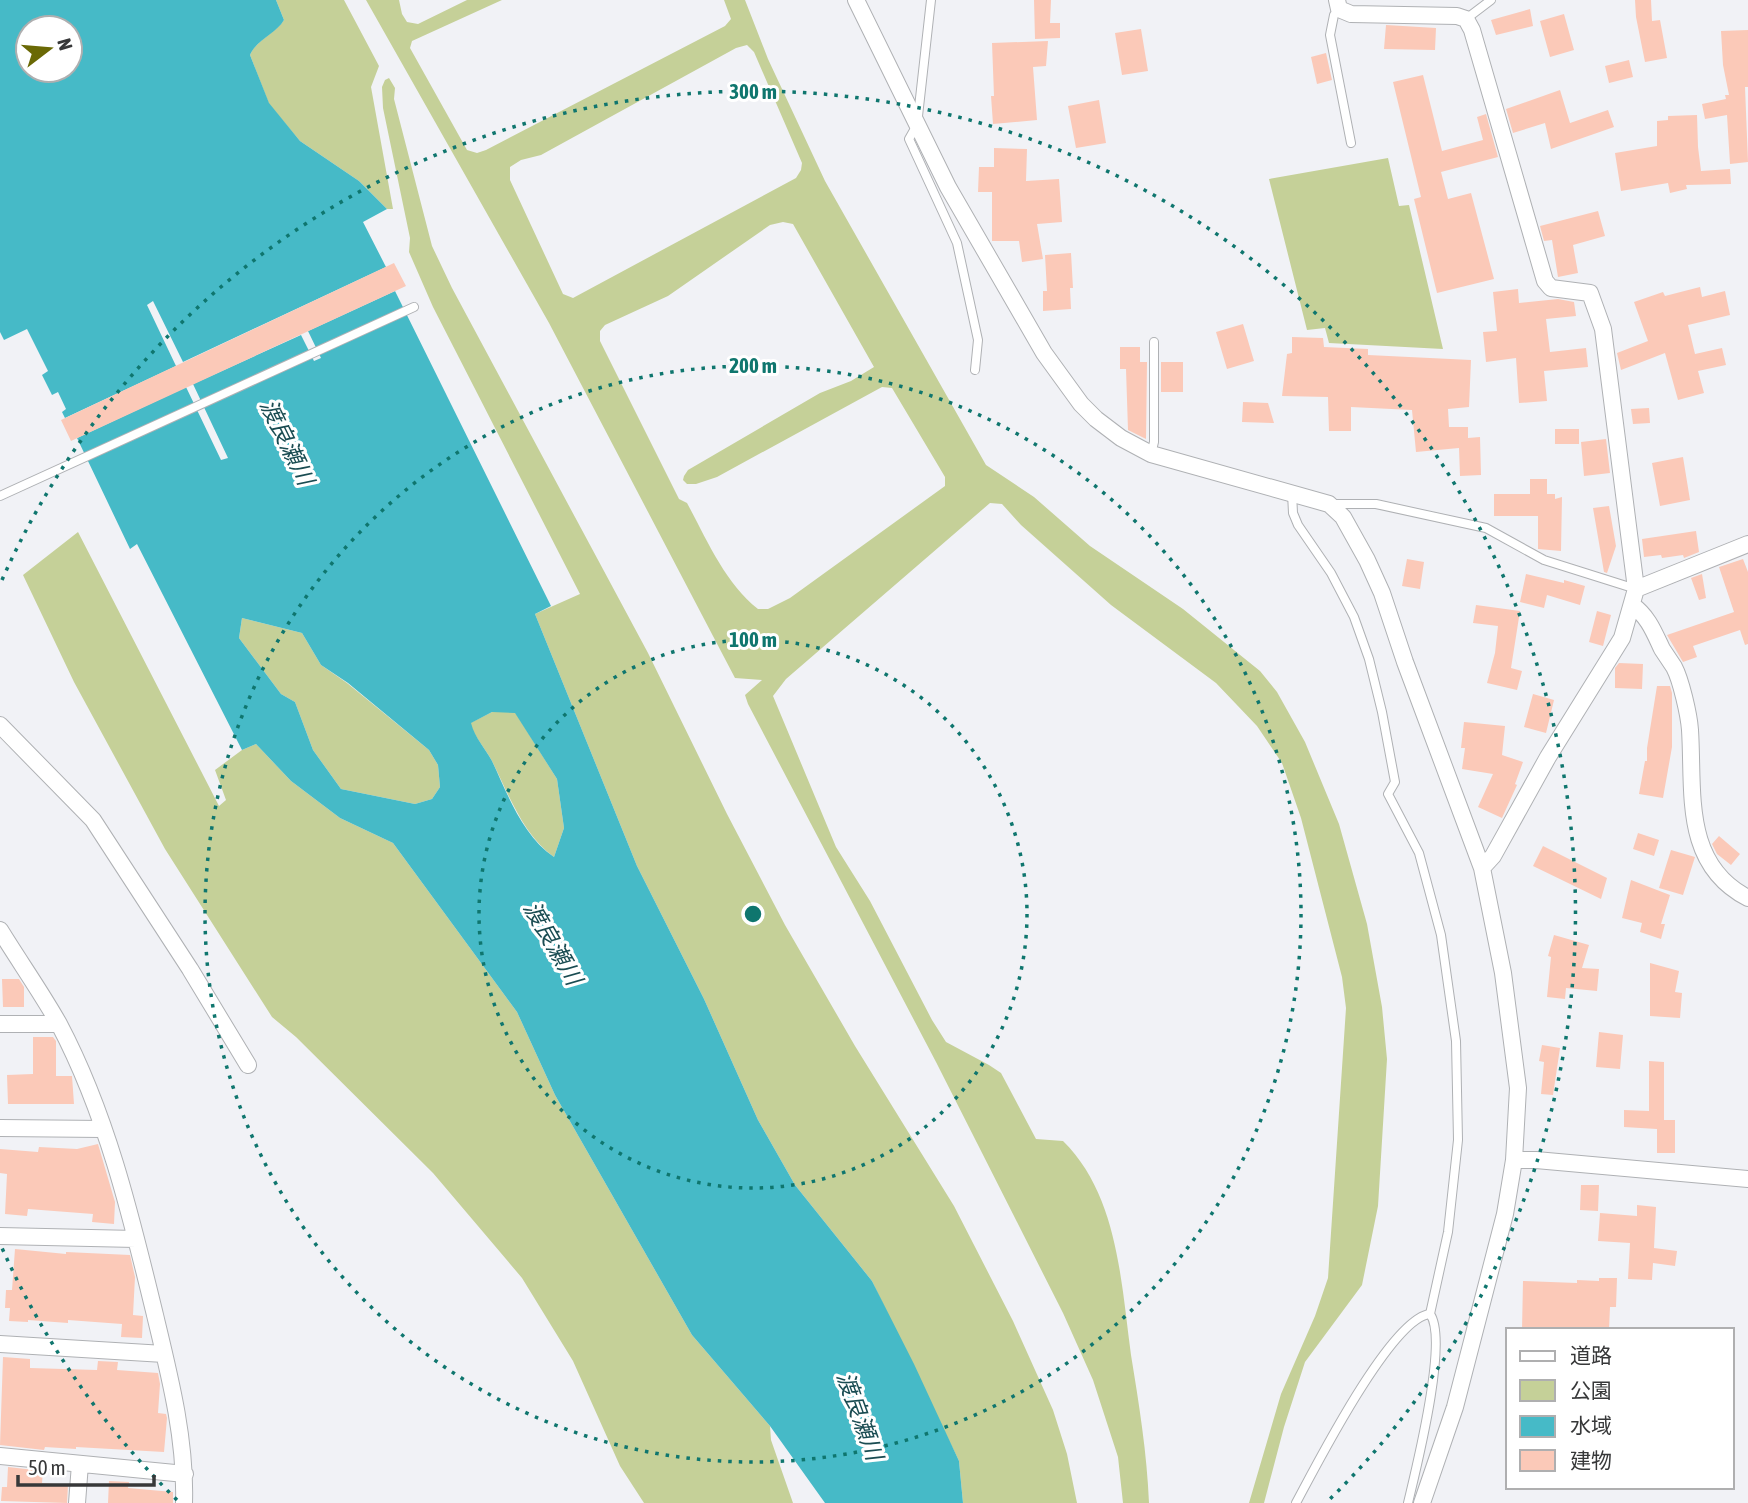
<svg xmlns="http://www.w3.org/2000/svg" width="1748" height="1503" font-family="'Asap Condensed','Noto Sans JP',sans-serif">
<rect width="100%" height="100%" fill="#f1f2f6"/>
<path fill="#c5d098" fill-rule="evenodd" d="M276,0H344L379,66L371,87L393,209H387L359,181L300,141L269,104L250,55C256,40 275,34 284,20Z
M366,0H399L402,14L407,22L418,24L467,0H502L412,41L410,48L467,150L477,153L486,150L725,26L731,19L724,0H745L768,59L825,181L986,465L1034,497L1090,546L1183,609L1260,671L1277,692L1305,742L1339,824L1367,924L1382,1007L1387,1059L1378,1206L1362,1285L1305,1362L1284,1427L1264,1503H1249L1281,1394L1315,1316L1328,1278L1346,1008L1342,977L1301,818L1282,763L1257,726L1216,683L1111,605L1021,525L1002,504L990,503L786,679L773,696L836,847L870,901L932,1020L946,1042L989,1065L1001,1073L1036,1139L1063,1141C1118,1195 1121,1282 1131,1355C1139,1404 1147,1453 1149,1503H1123L1118,1457L1093,1380L1063,1313L936,1062L748,704L745,695L762,680L735,678L549,323ZM747,45L754,52L802,163L801,170L796,178L573,298L563,294L510,180V167L521,160L541,155L736,48ZM783,222L793,224L874,367L851,381L820,393L688,470L684,476L683,480L687,484H696L717,477L882,387L892,388L945,477V486L790,598L768,609H758C725,583 707,540 687,503L679,499L600,341V331L605,325L668,296L770,225Z
M389,78L395,88L394,99L432,246L452,288L648,653L727,814L785,925L855,1046L954,1206L1013,1321L1053,1410L1067,1454L1077,1503H963L959,1461L872,1281L795,1185L758,1120L704,999L637,866L535,614L580,594L433,307L409,252L410,238L383,108L382,87L385,80Z
M1388,158L1399,206L1409,205L1443,349L1329,343L1325,328L1307,330L1269,179Z
M78,532L219,806L226,800L215,770L242,750L256,744L291,781L340,818L393,843L517,1012L555,1095L692,1335L770,1426L771,1440L793,1503H644L620,1466L573,1361L522,1278L433,1173L296,1037L272,1017L165,849L74,682L23,575Z
M242,618L302,633L321,665L347,683L429,750L438,765L440,787L432,799L415,804L341,789L313,750L295,702L281,694L239,638Z
M492,712H515L557,779L564,828L554,857C523,835 509,795 492,761C485,748 475,738 470,723Z"/>
<path fill="#46bac7" fill-rule="evenodd" d="M0,0H276L284,20C276,34 256,40 250,55L269,103L300,141L359,181L387,209L363,222L386,267L183,362L153,301L147,305L176,366L65,418L62,412L66,409L58,392L52,395L42,375L48,371L27,329L4,340L0,332ZM28,28H70V70H28Z
M395,291L551,606L535,614L637,866L704,999L758,1120L795,1185L872,1281L914,1364L959,1461L963,1503H825L770,1426L692,1335L555,1095L517,1012L393,843L340,818L291,781L256,744L242,750L137,544L130,549L77,438L186,387L221,460L228,458L193,384L301,335L314,361L321,358L308,331ZM242,618L302,633L321,665L348,683L429,750L438,765L440,787L432,799L415,804L341,789L313,750L295,702L281,694L239,638ZM492,712L515,713L557,779L564,828L554,857C522,835 508,795 492,761C485,748 475,738 471,723Z"/>
<path fill="#fbc9b8" d="M1034,0H1051L1050,23H1060V38L1035,39Z
M1635,0H1651L1652,21L1660,20L1667,58L1645,62L1636,17Z
M1530,9L1533,26L1496,35L1491,20Z
M1564,14L1574,50L1550,57L1540,21Z
M1386,25L1436,28L1435,50L1384,49Z
M1141,29L1148,71L1122,75L1115,33Z
M1748,30V87H1745L1748,162L1730,164L1727,115L1705,119L1702,104L1726,99L1725,95H1729L1723,65L1721,31Z
M1048,41L1046,66L1033,67L1037,120L993,124L991,96H994L992,43Z
M1326,53L1332,80L1317,84L1311,57Z
M1629,60L1633,77L1609,83L1605,66Z
M1423,75L1442,151L1483,140L1477,117L1486,114L1498,157L1441,172L1448,199L1471,193L1494,279L1437,293L1414,199L1421,197L1393,82Z
M1560,90L1570,123L1608,110L1614,127L1551,149L1545,123L1513,133L1506,109Z
M1099,100L1106,143L1076,148L1068,106Z
M1697,115L1698,147L1701,171L1730,169L1731,184L1686,185L1687,189L1670,193L1668,183L1621,191L1615,153L1657,146V121L1668,120V116Z
M994,148L1027,149L1026,181L1059,179L1062,222L1037,224L1043,259L1022,262L1019,241H992V192H978L979,167H994Z
M1598,211L1605,236L1573,245L1578,273L1558,277L1552,240L1544,241L1540,226Z
M1071,253L1073,288H1070L1071,309L1043,311V291H1047L1045,255Z
M394,263L406,286L71,441L61,420Z
M1700,287L1702,297L1725,291L1730,315L1688,325L1695,354L1722,348L1726,365L1698,371L1704,393L1678,400L1665,353L1621,370L1617,353L1648,341L1634,302L1663,292L1665,296Z
M1518,289L1519,303L1558,299L1574,302L1576,316L1546,319L1550,352L1586,348L1588,367L1544,371L1547,401L1519,403L1516,358L1486,362L1483,332L1497,331L1493,292Z
M1243,324L1254,361L1227,369L1216,332Z
M1292,337L1323,338L1324,347L1368,349V355L1471,360L1469,407L1448,409L1449,427H1468V438L1480,437L1481,475L1460,476L1459,448L1416,452L1412,410L1351,407V431H1329L1328,397L1282,396L1287,354L1292,353Z
M1120,347H1140V362H1147L1146,439L1128,430L1126,369H1120Z
M1161,362H1183V392H1161Z
M1243,402L1268,403L1274,423L1242,422Z
M1649,408L1650,423L1633,424L1631,409Z
M1555,429H1579V444H1555Z
M1606,439L1610,473L1584,476L1581,442Z
M1683,457L1690,500L1660,506L1652,463Z
M1530,479H1547V494H1555V499L1562,497L1561,551L1538,549V516H1494V494H1530Z
M1609,506L1616,546L1607,573L1604,572L1593,508Z
M1696,531L1699,552L1684,558L1683,555L1662,558L1661,555L1644,557L1642,539Z
M1407,559L1424,562L1420,589L1402,586Z
M1743,559L1748,572V644L1745,645L1740,630L1693,646L1697,657L1683,662L1667,635L1734,612L1719,567Z
M1526,574L1564,583V580L1585,586L1580,605L1547,595L1544,608L1520,602Z
M1702,574L1706,598L1699,600L1691,578Z
M1476,605L1520,611L1511,668L1522,671L1517,690L1487,683L1495,653L1498,626L1473,623Z
M1597,611L1611,615L1603,646L1589,642Z
M1619,663L1643,664L1642,689L1615,688V668Z
M1657,686H1670L1672,693V747L1663,798L1639,794L1645,761H1647V748Z
M1533,694L1554,700L1546,733L1524,727Z
M1464,722L1505,726L1502,755L1523,762L1515,784L1517,785L1502,818L1478,807L1493,774L1462,769L1465,748H1461Z
M1638,833L1659,840L1654,856L1633,849Z
M1719,836L1740,854L1731,865L1717,854L1712,844Z
M1543,846L1607,878L1601,899L1533,866Z
M1671,850L1695,857L1683,895L1659,888Z
M1631,880L1670,895L1661,924H1665L1661,939L1640,932L1642,923L1622,918Z
M1554,935L1589,945L1582,968L1599,969L1597,991L1566,988L1565,999L1547,997L1551,957L1548,956Z
M1650,963L1679,971L1675,992L1682,993L1680,1018L1650,1016Z
M2,979H19L24,987V1007H3Z
M1599,1032L1623,1035L1620,1069L1596,1067Z
M33,1037H53L56,1041V1076H72L74,1104H8L7,1075L33,1074Z
M1542,1045L1560,1048L1553,1095L1541,1094L1544,1062L1539,1061Z
M1649,1061L1664,1062V1120H1675V1153H1657V1129L1624,1127V1110L1649,1111Z
M98,1144L115,1202L114,1224L92,1222L93,1214L28,1209L27,1216L5,1214L7,1174L0,1173V1149L38,1152L39,1147L77,1149Z
M1581,1185H1599L1598,1211L1580,1210Z
M1637,1205L1656,1207L1654,1248L1677,1251L1675,1266L1653,1263L1652,1280L1628,1279L1630,1243L1598,1241L1600,1213L1637,1216Z
M15,1249L66,1254V1252L130,1255L135,1277L133,1315L143,1316L142,1338L121,1337L122,1324L68,1320V1323L28,1320V1322L9,1321L10,1308H5L6,1290H12Z
M1599,1278H1617L1616,1307H1610L1609,1330H1522L1523,1281L1577,1283V1280L1599,1281Z
M3,1357L30,1359V1368L97,1370L98,1361L118,1362L117,1370L158,1373L160,1384L158,1413L166,1414L167,1418L164,1452L76,1447V1449L45,1447L44,1450L0,1445Z
M8,1467L43,1471L42,1483L68,1485L67,1503L1,1501L2,1487H7Z
M109,1481L129,1482L128,1488L173,1492V1503H108Z"/>
<g fill="none" stroke-linecap="round" stroke-linejoin="round">
<g stroke="#afb1b4" stroke-width="10">
<path id="lane" d="M931,0L917,125L909,139L957,243L978,340L975,370
M1339,9L1334,15L1330,35L1351,143
M1466,19L1491,0
M1151,454L1154,442V342
M1292,493L1293,513L1298,525L1331,573L1354,617L1369,659L1382,712L1395,782L1388,794L1419,853L1441,935L1456,1041L1458,1140L1448,1232L1430,1314C1449,1340 1416,1469 1408,1503
M0,496L414,307
M1332,504H1376L1486,528L1544,560L1636,589
M1296,1503C1316,1466 1391,1318 1430,1314"/>
</g>
<g stroke="#afb1b4" stroke-width="18">
<path id="street" d="M856,0L948,187L1044,353L1081,404L1096,419L1121,438L1151,454L1329,504L1343,517L1367,560L1382,593L1405,662L1482,868L1503,973L1518,1088L1514,1160L1505,1214L1455,1407L1422,1503
M1337,0L1339,9L1351,14L1457,16L1466,19L1472,30L1545,281L1551,288L1590,293L1603,329L1636,589L1622,638L1548,757L1493,856L1482,868
M1636,589L1748,544
M1632,605C1648,616 1654,632 1662,649C1666,655 1670,661 1674,667C1681,680 1689,715 1690,730C1694,792 1682,864 1748,898
M0,725L93,820L190,969L248,1065
M0,930C19,961 41,992 59,1024C107,1115 131,1216 155,1315C170,1377 186,1440 184,1503
M0,1024H58
M0,1128L103,1129
M1514,1160H1536L1748,1179
M0,1236L136,1239
M0,1344L164,1354
M0,1456L185,1474
M77,1503L80,1464"/>
</g>
<use href="#lane" stroke="#fff" stroke-width="8"/>
<use href="#street" stroke="#fff" stroke-width="16"/>
</g>
<g fill="none" stroke="#0f766e" stroke-width="3.5" stroke-dasharray="3.5 7">
<circle cx="753" cy="914" r="274"/>
<circle cx="753" cy="914" r="548"/>
<path d="M177 1500A822 822 0 0 1 2 1248M2 580A822 822 0 1 1 1329 1500"/>
</g>
<g text-anchor="middle" stroke-width="6" stroke-linejoin="round" paint-order="stroke">
<g font-size="23" font-style="italic" fill="#1a4c52" stroke="#fff">
<text transform="translate(287 442) rotate(64)" y="8">渡良瀬川</text>
<text transform="translate(553 943) rotate(60)" y="8">渡良瀬川</text>
<text transform="translate(860 1416) rotate(70)" y="8">渡良瀬川</text>
</g>
</g>
<circle cx="753" cy="914" r="10" fill="#0f766e" stroke="#fff" stroke-width="3.5"/>
<g font-size="21" text-anchor="middle" font-weight="bold" fill="#0f766e" stroke="#fff" stroke-width="6" stroke-linejoin="round" paint-order="stroke">
<text x="753" y="99">300 m</text>
<text x="753" y="373">200 m</text>
<text x="753" y="647">100 m</text>
</g>
<rect x="1506" y="1328" width="228" height="161" fill="#ffffff" stroke="#afafb0" stroke-width="2"/>
<rect x="1520" y="1351" width="35" height="10" fill="#ffffff" stroke="#afafb0" stroke-width="2"/>
<text x="1570" y="1363" font-size="21" fill="#373839">道路</text>
<rect x="1520" y="1380" width="35" height="21" fill="#c5d098" stroke="#afafb0" stroke-width="2"/>
<text x="1570" y="1398" font-size="21" fill="#373839">公園</text>
<rect x="1520" y="1416" width="35" height="21" fill="#46bac7" stroke="#afafb0" stroke-width="2"/>
<text x="1570" y="1433" font-size="21" fill="#373839">水域</text>
<rect x="1520" y="1450" width="35" height="21" fill="#fbc9b8" stroke="#afafb0" stroke-width="2"/>
<text x="1570" y="1468" font-size="21" fill="#373839">建物</text>
<g transform="translate(49 49) rotate(74)"><circle r="33" fill="#ffffff" stroke="#afafb0" stroke-width="2"/>
<path d="M0-5L12 26L0 18L-12 26Z" fill="#6a6905"/>
<text y="-10" font-size="19" font-weight="bold" text-anchor="middle" fill="#373839">N</text>
</g>
<path d="M18 1475v10h136v-10" fill="none" stroke="#373839" stroke-width="3.5"/>
<text x="28" y="1475" font-size="21" fill="#373839" stroke="#ffffff" stroke-width="5" paint-order="stroke">50 m</text>
</svg>
